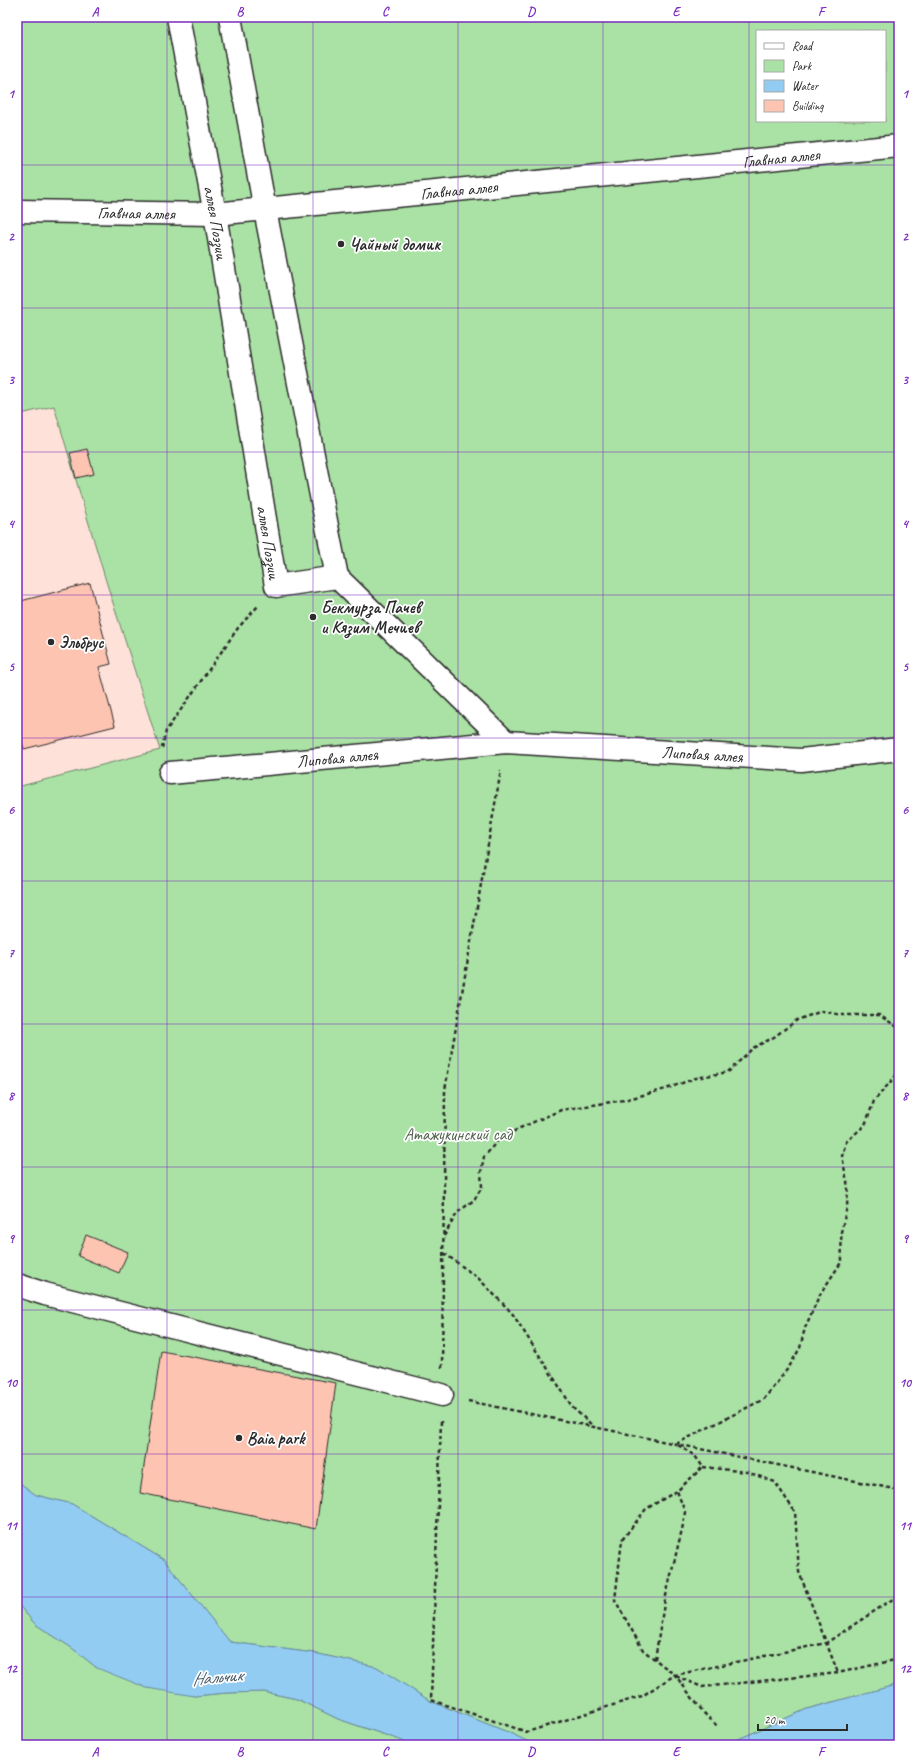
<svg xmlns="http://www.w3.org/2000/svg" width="916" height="1762" font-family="Caveat,sans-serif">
<rect width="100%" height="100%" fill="#feede8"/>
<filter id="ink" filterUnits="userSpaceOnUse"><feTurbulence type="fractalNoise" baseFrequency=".025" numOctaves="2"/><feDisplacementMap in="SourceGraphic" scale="8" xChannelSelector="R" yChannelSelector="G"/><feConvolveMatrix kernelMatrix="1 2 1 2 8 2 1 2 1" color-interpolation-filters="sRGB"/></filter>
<g filter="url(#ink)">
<path fill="#fee1d8" d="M54,406L106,581L160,750L17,787V415Z"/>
<path fill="#aae2a5" stroke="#6a8668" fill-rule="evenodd" d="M17,17H899V1684L807,1709L725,1745H535L510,1733L430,1701L377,1667L314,1653L230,1642L164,1560L72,1504L36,1495L17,1481V787L160,750L106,581L54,406L17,415ZM757,31H885V121H757Z
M17,1603L35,1624L72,1648L97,1668L194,1696L227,1693L264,1692L297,1699L338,1719L415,1745H17Z"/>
<path fill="#92ccf2" stroke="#698ca2" d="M17,1481L36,1495L72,1504L164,1560L230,1642L314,1653L377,1667L430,1701L510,1733L535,1745H415L338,1719L297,1699L264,1692L227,1693L194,1696L147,1688L97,1668L72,1648L35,1624L17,1603Z
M899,1684V1745H725L807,1709Z"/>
<path fill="#fdc4b2" stroke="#2b2b2b" d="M87,449L94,474L76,478L70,453Z
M90,583L111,664L99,667L115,726L24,749L21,738L17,739V690L19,689L17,682V602Z
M86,1235L128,1252L119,1273L78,1256Z
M161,1351L336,1383L316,1529L140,1493Z"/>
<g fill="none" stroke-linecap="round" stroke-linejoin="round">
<g stroke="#2b2b2b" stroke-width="25">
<g id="minor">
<path id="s1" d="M178,17L215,214L276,586L337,577"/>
<path d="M230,17L265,210L337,577"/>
<path id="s2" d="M17,211L215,214L899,146"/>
<path d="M337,577L506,742"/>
<path id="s3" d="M170,773L506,742L801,760L899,749"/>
<path d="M17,1285L45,1294L442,1395"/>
</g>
</g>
<path stroke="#2b2b2b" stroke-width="2.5" stroke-dasharray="4 3" stroke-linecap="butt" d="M162,748L166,731L238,628L258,606
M444,1236L457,1213L474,1200L482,1187L481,1172L484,1157L498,1140L520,1128L561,1110L624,1100L666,1089L696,1078L728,1072L753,1048L774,1037L797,1020L822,1011L841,1015H879L899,1028
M444,1253L478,1278L512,1313L573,1408L593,1426
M442,1368L445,1090L501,770
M468,1401L899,1490
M441,1421L431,1700L527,1732L642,1696L675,1675L826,1643L899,1595
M676,1444L764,1399L789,1367L800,1348L805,1328L819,1296L842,1261L841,1232L847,1207L848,1187L842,1156L846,1142L865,1125L874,1101L899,1072
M678,1445L695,1456L703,1467L677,1491L646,1509L622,1540L615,1600L643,1650L675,1675L704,1713L717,1726
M703,1467L747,1472L775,1482L795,1512L799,1572L838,1673
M655,1659L664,1604L683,1525L685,1512L677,1491
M676,1676L702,1687L838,1673L899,1659"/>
<use href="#minor" stroke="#fff" stroke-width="22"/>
</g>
</g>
<path fill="none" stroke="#7b2cbf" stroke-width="1" stroke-opacity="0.55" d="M167,17V1745M313,17V1745M458,17V1745M603,17V1745M749,17V1745M17,165H899M17,308H899M17,452H899M17,595H899M17,738H899M17,881H899M17,1024H899M17,1167H899M17,1310H899M17,1454H899M17,1597H899"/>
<g fill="#2b2b2b" stroke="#fff" stroke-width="1.5">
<circle cx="341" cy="244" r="4"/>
<circle cx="313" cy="617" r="4"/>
<circle cx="51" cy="642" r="4"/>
<circle cx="239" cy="1438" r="4"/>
</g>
<g text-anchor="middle" stroke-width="3.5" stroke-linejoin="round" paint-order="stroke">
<g font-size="17" fill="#2b2b2b" stroke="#fff">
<text dy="6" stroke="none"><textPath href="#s2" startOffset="767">Главная аллея</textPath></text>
<text dy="6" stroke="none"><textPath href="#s2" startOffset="443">Главная аллея</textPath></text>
<text dy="6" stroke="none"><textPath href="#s2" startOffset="119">Главная аллея</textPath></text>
<text dy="6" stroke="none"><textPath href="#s1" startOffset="209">аллея Поэзии</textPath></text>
<text dy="6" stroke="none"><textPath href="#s1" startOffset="533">аллея Поэзии</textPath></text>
<text dy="6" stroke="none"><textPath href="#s3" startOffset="534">Липовая аллея</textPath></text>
<text dy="6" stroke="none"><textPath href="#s3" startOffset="168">Липовая аллея</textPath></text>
</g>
<g font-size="17" font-weight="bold" fill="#2b2b2b" stroke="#fff" text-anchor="start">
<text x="349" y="250">Чайный домик</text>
<text x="321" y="613">Бекмурза Пачев<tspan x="321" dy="20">и Кязим Мечиев</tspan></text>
<text x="59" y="648">Эльбрус</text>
<text x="247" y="1444">Baia park</text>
</g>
<g font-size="17" fill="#516250" stroke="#fff">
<text x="458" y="1140">Атажукинский сад</text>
</g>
<g font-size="18" font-style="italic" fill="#4a5b67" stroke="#fff">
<text transform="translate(217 1677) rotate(-5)" y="6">Нальчик</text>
</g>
</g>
<rect width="916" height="1762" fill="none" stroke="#fff" stroke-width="44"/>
<rect x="756" y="30" width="130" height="92" fill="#ffffff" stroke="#aaaaaa"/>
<rect x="764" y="43" width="20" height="6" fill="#ffffff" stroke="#aaaaaa"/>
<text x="792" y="50" font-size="12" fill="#2b2b2b">Road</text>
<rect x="764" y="60" width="20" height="12" fill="#aae2a5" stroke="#aaaaaa"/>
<text x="792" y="70" font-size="12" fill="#2b2b2b">Park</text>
<rect x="764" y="80" width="20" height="12" fill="#92ccf2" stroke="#aaaaaa"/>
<text x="792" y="90" font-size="12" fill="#2b2b2b">Water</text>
<rect x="764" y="100" width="20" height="12" fill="#fdc4b2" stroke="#aaaaaa"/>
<text x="792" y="110" font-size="12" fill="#2b2b2b">Building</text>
<path d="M758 1724v6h89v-6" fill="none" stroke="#2b2b2b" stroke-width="2"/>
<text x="764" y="1724" font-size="12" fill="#2b2b2b" stroke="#ffffff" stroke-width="3" paint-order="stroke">20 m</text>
<rect x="22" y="22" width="872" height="1718" fill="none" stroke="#7b2cbf" stroke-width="1.5"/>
<g font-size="13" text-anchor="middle" font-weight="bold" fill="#7b2cbf">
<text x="95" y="16">A</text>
<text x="240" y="16">B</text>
<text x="385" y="16">C</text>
<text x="531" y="16">D</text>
<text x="676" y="16">E</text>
<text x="821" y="16">F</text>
<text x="11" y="98">1</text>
<text x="905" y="98">1</text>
<text x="11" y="241">2</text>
<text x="905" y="241">2</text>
<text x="11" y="384">3</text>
<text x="905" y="384">3</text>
<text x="11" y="528">4</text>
<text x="905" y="528">4</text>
<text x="11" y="671">5</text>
<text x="905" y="671">5</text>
<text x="11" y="814">6</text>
<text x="905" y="814">6</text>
<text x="11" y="957">7</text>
<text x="905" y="957">7</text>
<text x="11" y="1100">8</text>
<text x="905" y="1100">8</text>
<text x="11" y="1243">9</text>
<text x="905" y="1243">9</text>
<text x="11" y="1387">10</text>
<text x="905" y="1387">10</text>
<text x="11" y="1530">11</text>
<text x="905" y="1530">11</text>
<text x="11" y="1673">12</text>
<text x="905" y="1673">12</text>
<text x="95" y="1756">A</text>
<text x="240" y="1756">B</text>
<text x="385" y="1756">C</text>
<text x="531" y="1756">D</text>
<text x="676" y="1756">E</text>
<text x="821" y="1756">F</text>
</g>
</svg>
